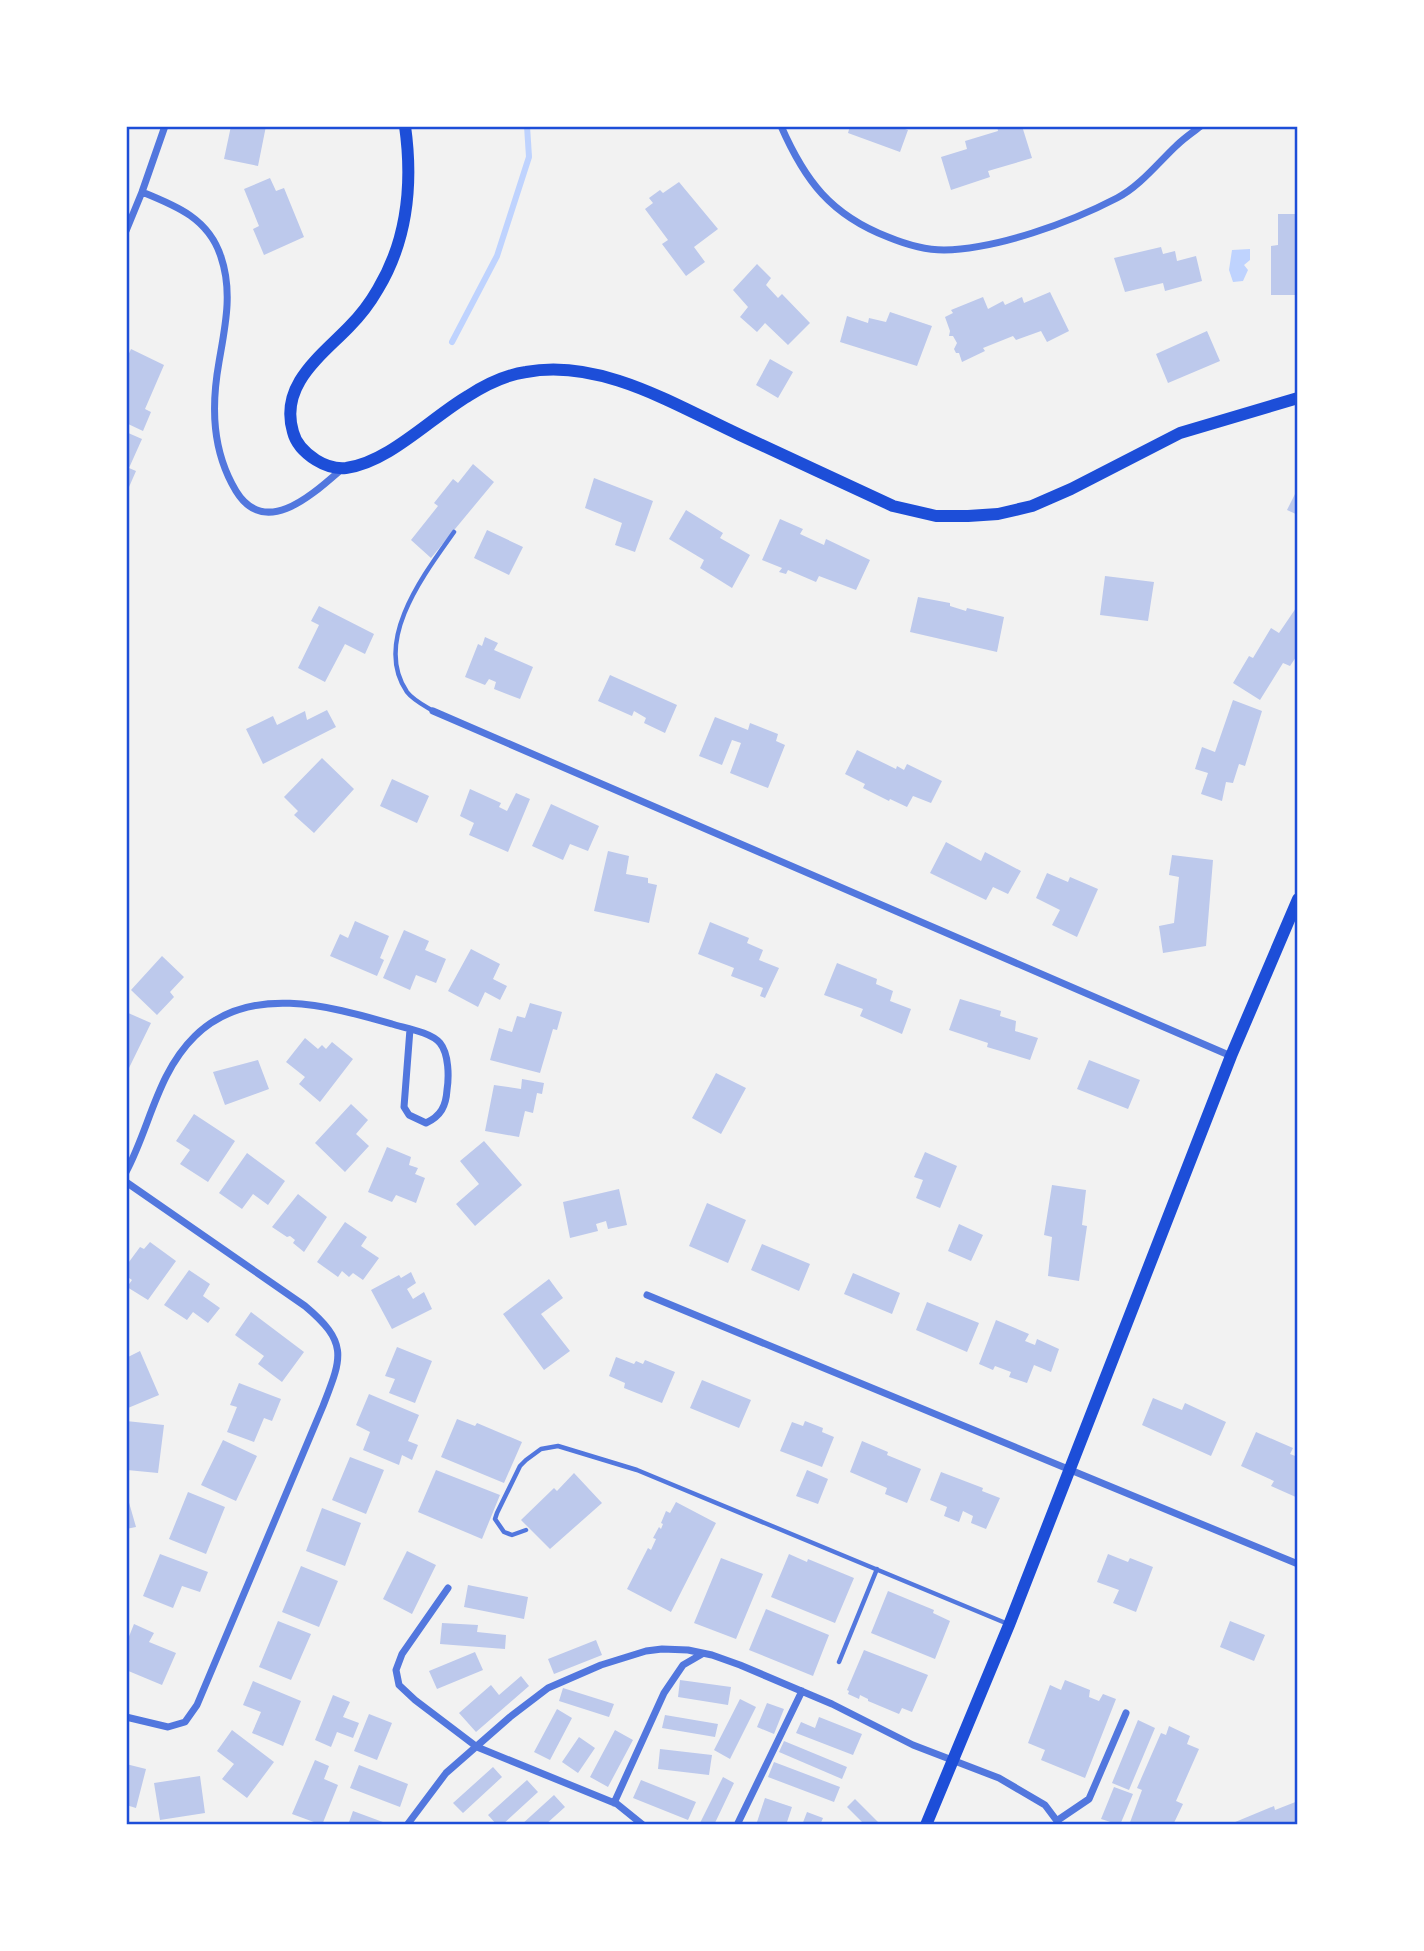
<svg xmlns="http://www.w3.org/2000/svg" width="1424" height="1951" font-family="Montserrat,sans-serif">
<rect width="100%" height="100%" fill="#f2f2f2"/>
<path fill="#bfd3fe" d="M1250,249V260L1244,265L1248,270L1243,281L1233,282L1229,270L1232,250Z"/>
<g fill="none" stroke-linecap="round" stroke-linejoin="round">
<path stroke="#bfd3fe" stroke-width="6" d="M452,342L497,256L529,157L527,126"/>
</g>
<path fill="#bdc9ec" d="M231,126H266L258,166L224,159Z
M850,126H896L908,130L900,152L848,133Z
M997,126H1022L1032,158L988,171L990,177L951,190L941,157L967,149L965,141L998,131Z
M270,178L276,191L284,188L304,237L264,255L253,229L259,226L244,189Z
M679,182L718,229L694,247L705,262L686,276L662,244L668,240L645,209L653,203L649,198L660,190L663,193Z
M1278,214H1298V295H1271V246L1278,245Z
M1161,247L1163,254L1175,251L1177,261L1196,256L1202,281L1165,291L1163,283L1125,292L1114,258Z
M757,264L771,278L766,285L778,298L782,294L810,323L788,345L765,323L757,332L740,317L748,307L733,290Z
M1050,292L1069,331L1047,342L1041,331L1016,340L1013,336L983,348L985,351L962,362L959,353H956L954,349L957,343L953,336H949L950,331L945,317L953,313L951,310L983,297L988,309L1003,301L1005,305L1022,297L1024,303Z
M890,312L932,326L917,366L840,342L847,316L868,323L869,318L886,322Z
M1207,331L1220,361L1168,383L1156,354Z
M131,349L164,365L145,409L151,412L143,431L126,423V360Z
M770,359L793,372L778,398L756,385Z
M126,432L142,439L129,468L136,471L126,494Z
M473,464L494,482L431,558L411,540L438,506L434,503L453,479L458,483Z
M594,478L653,501L635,552L615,545L622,523L585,508Z
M1298,488V515L1287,510Z
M686,510L723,533L720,538L750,555L732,588L700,568L704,560L669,539Z
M780,519L803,529L800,534L824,545L826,539L870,560L856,590L819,576L816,582L788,570L786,574L779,572L782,568L762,560Z
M487,530L523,547L509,575L474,558Z
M1105,576L1154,582L1148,621L1100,615Z
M918,597L950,603V606L966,611L967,608L1004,617L997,652L910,632Z
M1298,605V654L1290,666L1283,663L1260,700L1233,683L1249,656L1253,658L1271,628L1279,633Z
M319,606L374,634L365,654L345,644L325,682L298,668L319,625L311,621Z
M485,637L498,643L494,650L533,667L520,699L494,689L496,682L489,679L485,685L465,677L478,644L482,646Z
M610,675L677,705L665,733L644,723L646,718L634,711L632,716L598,701Z
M1233,700L1262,711L1245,766L1239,764L1233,783L1226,782L1222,801L1201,794L1208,773L1195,769L1202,747L1215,752Z
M327,710L336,727L263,764L246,729L273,716L277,725L305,711L307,720Z
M715,717L748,730L750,723L778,734L776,741L785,745L768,788L730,773L741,743L732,740L722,765L699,756Z
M857,750L896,769L897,766L904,770L907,764L942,781L931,803L913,796L907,807L890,799L889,801L863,788L865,784L845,774Z
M322,758L354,789L314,833L294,815L298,811L284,797Z
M392,779L429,796L417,823L380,806Z
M470,789L501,803L499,807L507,811L516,793L530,799L508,852L469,835L474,823L460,816Z
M551,804L599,826L588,851L570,844L563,860L532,846Z
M946,842L981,861L985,852L1021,871L1008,894L993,887L986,900L930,873Z
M608,851L629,856L626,874L648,878V883L657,885L649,923L594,911Z
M1172,855L1213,860L1206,946L1163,953L1159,926L1174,923L1179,877L1169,875Z
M1047,873L1068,882L1070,877L1098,889L1077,937L1052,925L1060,910L1036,898Z
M355,921L389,936L380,958L384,960L377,976L330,956L340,934L348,938Z
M710,922L749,938L747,943L763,950L759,960L779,968L765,998L760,996L763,988L731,976L734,968L698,954Z
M404,930L429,941L425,950L446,959L436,983L416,975L410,990L383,978Z
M471,949L500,964L493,979L507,986L500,1000L485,992L478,1007L448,991Z
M162,956L184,977L170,992L174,997L157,1015L131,990Z
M837,963L877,979L876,984L893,991L890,1001L911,1009L902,1034L860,1016L863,1009L824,995Z
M960,999L1001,1011L1000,1016L1016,1021L1015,1031L1038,1038L1030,1060L987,1047L988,1043L949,1030Z
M530,1003L562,1012L557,1030L553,1029L540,1073L490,1060L499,1028L512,1032L517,1016L525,1018Z
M126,1012L151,1023L129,1068L126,1067Z
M305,1038L318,1049L322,1045L326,1049L332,1042L353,1059L320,1102L299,1084L305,1077L286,1062Z
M258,1060L269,1089L225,1105L213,1072Z
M1089,1060L1140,1080L1128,1109L1077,1089Z
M716,1073L746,1088L721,1134L692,1118Z
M522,1079L544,1083L542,1094L537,1093L533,1113L525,1111L519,1137L485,1131L494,1085L521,1089Z
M351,1104L368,1120L356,1134L369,1146L345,1172L315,1143Z
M194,1114L235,1141L208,1182L180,1164L190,1150L176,1141Z
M484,1141L522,1185L475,1226L456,1204L479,1184L460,1161Z
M387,1147L411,1157L409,1165L418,1168L415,1174L425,1178L416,1203L396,1195L392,1202L368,1192Z
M925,1152L957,1166L940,1208L916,1198L923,1180L914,1177Z
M247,1153L285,1181L268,1205L253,1194L242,1209L219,1193Z
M1052,1185L1086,1190L1082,1225L1087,1226L1079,1281L1048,1276L1052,1237L1044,1235Z
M619,1189L627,1225L608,1229L606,1221L596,1224L598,1231L570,1238L563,1202Z
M298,1194L327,1217L304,1252L293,1243L295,1240L290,1236L287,1237L272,1227Z
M707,1203L746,1220L728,1263L689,1246Z
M345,1222L367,1237L361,1246L379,1258L363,1280L353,1273L349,1277L342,1271L338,1277L317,1262Z
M959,1224L983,1235L971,1261L948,1251Z
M150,1242L176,1261L148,1300L127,1287L132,1280L126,1276V1266L140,1247L144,1249Z
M762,1244L810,1264L799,1291L751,1270Z
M189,1270L210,1284L203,1296L220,1308L208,1323L193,1312L187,1320L164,1305Z
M411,1272L416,1283L407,1289L413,1299L424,1292L432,1309L392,1329L371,1290L399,1275L401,1278Z
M853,1273L900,1293L892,1314L844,1294Z
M549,1279L563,1298L541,1314L570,1351L544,1370L503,1314Z
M927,1302L979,1323L967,1352L916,1330Z
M251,1312L304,1352L282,1382L258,1364L264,1356L235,1335Z
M996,1320L1029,1334L1025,1341L1035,1345L1037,1339L1059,1349L1051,1372L1034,1365L1027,1383L1009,1377L1011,1372L995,1366L993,1370L979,1364Z
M397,1347L432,1361L415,1403L389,1393L395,1379L385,1376Z
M140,1351L159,1395L128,1408L126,1404V1358Z
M616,1357L634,1364L636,1361L643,1364L645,1360L675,1372L662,1403L624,1388L625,1383L609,1376Z
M702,1380L751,1400L739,1428L690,1408Z
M239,1383L281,1399L272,1421L264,1418L254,1442L227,1432L237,1407L230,1405Z
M369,1394L419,1415L408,1441L418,1445L412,1460L402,1455L399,1465L363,1450L370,1432L356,1425Z
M1153,1398L1182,1410L1185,1403L1226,1422L1211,1456L1142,1425Z
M457,1419L475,1426L477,1423L522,1442L504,1483L441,1457Z
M126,1421L164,1425L158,1473L127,1470L129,1450L126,1449Z
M805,1421L823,1428L822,1432L834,1437L822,1467L780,1451L792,1422L803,1426Z
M1256,1432L1293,1448L1290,1454L1298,1457V1498L1271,1486L1274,1481L1241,1466Z
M223,1440L257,1456L236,1501L201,1485Z
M862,1441L888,1452L887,1455L921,1469L907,1503L885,1494L887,1488L850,1472Z
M350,1457L384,1470L366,1514L332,1500Z
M436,1470L500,1495L482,1539L418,1512Z
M807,1470L828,1479L818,1504L796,1496Z
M941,1472L983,1488L982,1491L1000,1498L986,1529L971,1523L973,1516L963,1511L959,1522L944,1516L947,1507L930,1500Z
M574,1473L602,1503L550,1549L521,1520L554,1488L557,1491Z
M126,1492L136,1527L126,1529Z
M188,1492L225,1507L206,1554L169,1539Z
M676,1502L716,1523L671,1612L627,1589L648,1548L651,1550L656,1539L653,1538L659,1527L661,1529L663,1524L661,1523L666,1511L670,1513Z
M322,1508L361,1523L345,1566L306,1551Z
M407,1551L436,1565L412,1614L383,1599Z
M160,1554L208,1572L200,1592L182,1586L173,1608L143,1596Z
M789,1554L807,1562L808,1559L854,1578L835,1623L771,1597Z
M1108,1554L1128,1562L1130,1558L1153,1567L1136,1612L1113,1603L1119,1590L1097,1582Z
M721,1558L763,1574L736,1639L694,1623Z
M301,1566L338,1581L319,1627L282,1612Z
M468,1585L528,1597L524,1619L464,1607Z
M888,1591L934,1610L933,1613L950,1621L935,1659L871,1633Z
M766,1609L829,1635L813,1676L749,1650Z
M278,1621L311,1634L291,1680L259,1667Z
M1230,1621L1265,1635L1254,1661L1220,1647Z
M442,1623L478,1625L477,1632L506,1635L505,1649L440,1644Z
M134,1624L154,1633L149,1642L176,1653L162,1685L126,1670V1644Z
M596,1640L602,1655L554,1674L548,1659Z
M864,1650L928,1675L912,1712L902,1708L899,1714L868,1701V1699L860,1695L859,1699L848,1694L849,1691L847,1690Z
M475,1652L483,1670L437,1689L429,1671Z
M521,1676L529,1686L476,1732L459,1713L491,1685L499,1695Z
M680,1680L731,1687L728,1705L678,1697Z
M1065,1680L1090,1690L1089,1697L1099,1701L1103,1694L1116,1699L1085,1778L1041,1760L1045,1750L1028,1743L1050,1685L1061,1690Z
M253,1681L301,1701L283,1746L252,1733L261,1712L243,1705Z
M563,1688L614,1704L609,1717L559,1701Z
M333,1695L350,1702L343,1717L359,1723L353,1738L337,1732L331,1747L315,1740Z
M740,1699L756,1707L730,1759L714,1750Z
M767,1703L784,1709L774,1734L757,1727Z
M557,1709L572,1718L550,1760L534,1752Z
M369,1714L392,1723L377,1760L354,1751Z
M665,1715L718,1724L715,1737L662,1728Z
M819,1717L862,1734L853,1755L796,1733L801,1722L815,1728Z
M1138,1720L1155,1728L1129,1790L1112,1783Z
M1169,1726L1190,1736L1187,1744L1199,1749L1176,1801L1183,1804L1173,1825H1129L1142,1790L1137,1788L1161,1733L1166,1735Z
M232,1730L274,1762L247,1798L222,1779L234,1764L217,1751Z
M615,1730L633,1740L608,1787L590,1777Z
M579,1737L595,1748L578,1773L562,1762Z
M784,1741L847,1767L842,1779L779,1752Z
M660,1749L712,1755L709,1775L658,1769Z
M315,1760L329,1766L324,1779L338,1785L322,1825L292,1814Z
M774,1762L840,1787L834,1802L768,1777Z
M126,1764L146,1769L136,1808L126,1805Z
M359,1765L408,1784L400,1807L350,1788Z
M493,1767L502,1777L463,1813L453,1803Z
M200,1776L205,1813L160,1820L154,1783Z
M723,1777L734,1783L714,1825H704L700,1823Z
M527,1780L538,1792L502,1825H497L488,1815Z
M641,1780L696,1802L688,1820L633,1798Z
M1114,1787L1133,1794L1120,1825L1101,1819Z
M554,1795L565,1807L545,1825H521Z
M765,1798L792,1807L786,1825H756Z
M855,1799L881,1825H865L847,1807Z
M1298,1801V1825H1228L1274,1806L1275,1810Z
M353,1811L391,1825H348Z
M807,1812L823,1818L820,1825H802Z"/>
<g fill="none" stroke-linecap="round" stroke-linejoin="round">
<path stroke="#5277de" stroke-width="4.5" d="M433,711C425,706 413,700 407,692C372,641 425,573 454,532
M526,1530L512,1535L504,1532L495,1519L497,1513L520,1466L526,1460L541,1449L558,1446L637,1470L1008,1624
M839,1662L877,1569"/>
<path stroke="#5277de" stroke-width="7" d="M781,126C805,181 831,215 888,237C905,244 926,250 944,250C997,249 1069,223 1117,198C1139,187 1158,163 1176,146C1184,138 1193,132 1201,126
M142,192C177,206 209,219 221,257C233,292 225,327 219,362C211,407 212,451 236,491C266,540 315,492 343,468
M126,231L142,192L165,126
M433,711L1231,1056
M126,1172C150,1127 157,1073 195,1036C249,983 329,1006 392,1024C405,1028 431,1032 440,1043C449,1054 449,1077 447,1090C446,1106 441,1116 426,1123L409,1115L404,1107L410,1029
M126,1182L305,1306C349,1343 342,1357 323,1406L197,1705L185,1722L168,1727L126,1717
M647,1295L1298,1564
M448,1588L402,1654L396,1670L399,1685L415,1700L477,1747L617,1804L643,1825
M614,1803L664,1693L683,1665L702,1654
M1058,1820L1089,1799L1126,1713
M407,1825L446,1773L510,1717L548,1688L601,1665L646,1651L662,1649L688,1650L712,1655L740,1665L832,1704L913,1745L999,1778L1045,1805L1060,1825
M737,1825L802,1691"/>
<path stroke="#1d4ed8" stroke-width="12" d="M405,126C413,183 408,239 378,289C370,303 360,316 349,327C321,356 279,385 293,432C296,444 305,453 316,460C324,465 335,469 346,468C388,463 432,417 468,396C485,385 505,375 526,372C600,358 675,405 740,435C791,459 842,482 893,506L936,516H968L998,514L1032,506L1071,489L1180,433L1298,398
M926,1825L1009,1625L1231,1056L1298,899"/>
</g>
<rect width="1424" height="1951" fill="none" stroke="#ffffff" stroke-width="256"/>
<rect x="128" y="128" width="1168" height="1695" fill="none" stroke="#1d4ed8" stroke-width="2.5"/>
</svg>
